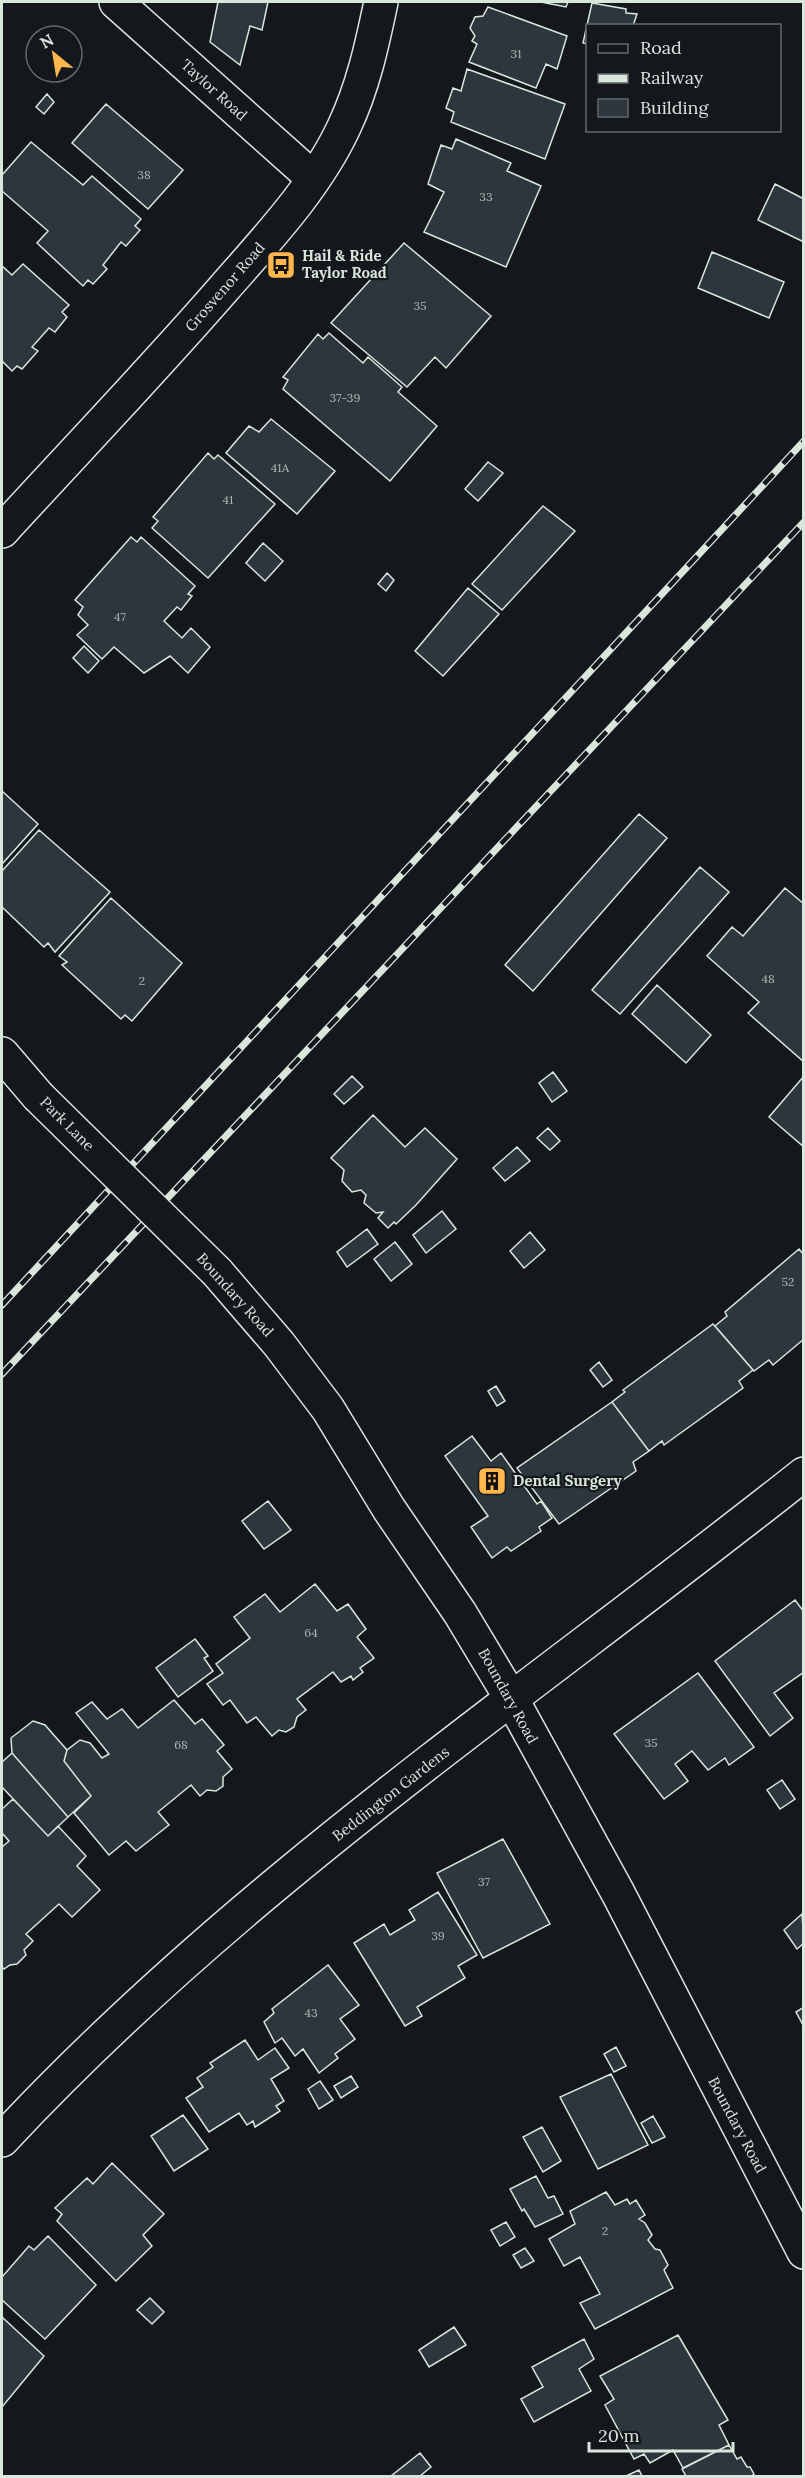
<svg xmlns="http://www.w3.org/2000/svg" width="805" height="2478" font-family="Lora,serif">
<rect width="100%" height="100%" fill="#14181c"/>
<path fill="#2c363c" stroke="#d8e6dc" stroke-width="1.5" d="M218,2H268L262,30L250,26L240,65L210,42Z
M541,2H568L566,7Z
M592,3L626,9V13L637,14L633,26H588V44L583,43Z
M488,7L567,36L557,69L546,64L536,88L469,62L477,44L472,41L475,36L470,28L475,17L483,16Z
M467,69L565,104L545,159L451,122L454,112L446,108L453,88L461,91Z
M47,94L54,102L44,114L36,107Z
M106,104L183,170L148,209L72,143Z
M456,139L511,163L507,171L541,186L506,267L424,232L444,192L428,184L441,145L452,149Z
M31,142L83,185L92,176L141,219L135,226L140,230L126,246L121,242L103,265L107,269L93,284L88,280L83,286L37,243L48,231L2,191V175Z
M775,184L804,199V242L758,220Z
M404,243L491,316L446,368L435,357L407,387L331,323Z
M712,252L784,282L769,318L698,288Z
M23,264L69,305L62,312L67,317L55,332L49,328L32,347L38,351L22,369L17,366L12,371L2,361V266L12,275Z
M329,333L363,363L368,357L402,387L398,392L437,426L390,481L283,389L288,380L283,377L318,334L323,339Z
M271,419L335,471L297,514L226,453L249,426L259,432Z
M208,453L214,459L218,455L275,504L208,578L152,528L158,521L153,517Z
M488,462L503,473L478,501L465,489Z
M543,506L575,531L502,610L472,584Z
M131,537L137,542L141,537L195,586L188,594L192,596L181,610L177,607L164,621L182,638L191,628L210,647L188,673L170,656L144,673L114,647L102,659L77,635L88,625L78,615L83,607L75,600Z
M263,543L283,561L265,581L246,563Z
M387,573L394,580L386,591L378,584Z
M468,588L499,614L443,676L415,651Z
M84,646L99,661L88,673L73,658Z
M2,791L38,824L2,864Z
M639,814L667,838L533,991L505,965Z
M39,830L110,892L55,952L48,943L44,947L2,907V871Z
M700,867L729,892L620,1014L592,990Z
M785,888L804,904V1062L748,1013L759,1002L707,956L732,927L743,936Z
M111,898L182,963L132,1021L125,1015L121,1019L62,965L67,962L59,956Z
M657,985L711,1035L686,1063L632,1014Z
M553,1072L567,1091L552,1102L539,1083Z
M352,1076L363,1087L344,1104L334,1094Z
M804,1076V1147L769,1117Z
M373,1115L405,1147L425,1128L457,1159L416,1205L396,1224L394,1222L388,1228L378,1218L383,1212L376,1213L364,1203L366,1195L361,1190L352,1192L342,1181L344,1170L331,1158Z
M548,1128L560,1141L550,1150L537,1138Z
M517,1147L530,1161L505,1181L493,1168Z
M442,1211L456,1229L426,1253L413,1235Z
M367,1229L378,1244L347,1267L337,1252Z
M530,1232L545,1250L524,1268L510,1251Z
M395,1242L412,1264L391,1281L374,1259Z
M799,1249L804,1255V1339L773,1365L769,1360L754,1371L715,1326L727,1316L725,1312Z
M713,1324L753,1370L739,1381L743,1388L664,1445L662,1441L649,1451L612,1402L625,1392L623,1390Z
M599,1362L612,1380L603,1387L590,1370Z
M496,1386L505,1401L497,1406L488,1391Z
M612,1402L649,1451L633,1462L636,1471L559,1524L517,1468Z
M472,1436L491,1461L501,1453L537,1504L541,1501L552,1518L539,1527L541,1531L511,1551L507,1547L492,1558L471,1527L488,1516L445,1456Z
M268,1501L291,1530L264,1549L242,1521Z
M315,1584L337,1611L348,1604L366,1629L357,1637L374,1658L360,1668L363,1672L353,1680L351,1676L341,1682L333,1672L297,1699L306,1710L297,1717L294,1727L286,1732L279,1730L272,1736L256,1717L247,1723L230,1700L223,1705L207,1684L223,1673L216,1664L250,1638L234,1617L265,1594L280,1612Z
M795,1600L804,1612V1672L774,1693L793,1718L770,1736L715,1661Z
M195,1639L208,1656L204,1658L213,1671L178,1697L156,1668Z
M698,1673L754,1747L729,1765L725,1758L708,1770L692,1751L675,1764L688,1781L664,1799L614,1734Z
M174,1700L195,1724L202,1719L224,1745L217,1751L232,1769L223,1777V1786L216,1791L207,1790L200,1796L191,1785L158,1812L169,1825L136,1851L126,1841L109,1855L74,1813L91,1796L64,1761L67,1750L80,1740L90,1743L102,1758L109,1754L76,1713L92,1702L107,1719L122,1709L138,1728Z
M33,1721L45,1725L67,1750L64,1761L91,1796L68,1817L12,1753L11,1738Z
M12,1753L68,1817L48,1836L2,1787V1762Z
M782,1780L795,1799L780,1809L767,1790Z
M13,1799L48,1836L58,1826L86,1856L77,1866L100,1890L72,1917L59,1904L26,1934L33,1941L24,1950L26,1955L17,1964L10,1965L4,1969L2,1967V1847L9,1841L2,1833V1809Z
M503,1839L550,1924L483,1958L437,1873Z
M438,1892L477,1955L458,1966L465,1978L417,2007L422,2016L405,2026L354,1943L384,1924L390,1935L415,1920L409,1910Z
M802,1914L804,1943L797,1949L784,1930Z
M328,1965L359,2005L340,2019L355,2039L335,2054L338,2058L319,2073L303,2049L295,2056L282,2038L275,2043L264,2022L274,2013L272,2009Z
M804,2007V2036L803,2025L796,2012Z
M245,2040L258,2060L275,2048L289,2068L271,2079L284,2101L276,2106L280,2111L255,2127L253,2121L247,2125L239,2113L209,2132L186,2098L203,2087L197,2078L213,2067L210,2063Z
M616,2047L626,2066L614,2072L604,2054Z
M611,2074L648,2145L598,2169L560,2097Z
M351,2076L358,2087L341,2098L334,2086Z
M320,2081L333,2100L319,2109L308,2089Z
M183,2115L208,2149L174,2171L151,2136Z
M653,2116L665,2137L652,2143L641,2123Z
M542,2127L561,2161L543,2172L523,2137Z
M112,2163L164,2214L143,2235L152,2246L116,2281L57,2221L62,2214L55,2208L87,2178L93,2184Z
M536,2176L548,2198L554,2196L563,2214L535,2227L524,2209L522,2211L510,2189Z
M606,2192L615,2205L627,2199L630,2204L636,2200L645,2215L639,2219L645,2223L652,2235L648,2240L655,2249L660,2250L668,2265L664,2270L673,2288L595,2329L580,2303L600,2294L580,2257L564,2266L549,2239L575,2224L570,2211Z
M506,2222L515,2237L500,2246L491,2230Z
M48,2236L96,2285L45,2339L2,2300V2277L29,2246L34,2250Z
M525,2248L534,2261L521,2268L513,2255Z
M150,2298L164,2312L152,2324L137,2310Z
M2,2317L44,2356L2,2407Z
M454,2327L466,2345L429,2367L419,2350Z
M678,2335L728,2420L719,2425L729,2445L683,2468L673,2450L650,2463L644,2454L634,2459L605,2405L614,2399L600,2376Z
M584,2339L594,2359L579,2369L591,2391L534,2422L521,2399L543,2387L532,2367Z
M729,2445L737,2459L741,2457L747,2467H750L754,2474L751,2476H686L682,2469Z
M420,2453L431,2467L420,2476H391Z
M639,2470L642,2476H626Z"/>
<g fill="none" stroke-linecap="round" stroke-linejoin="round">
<g stroke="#d8e6dc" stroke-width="36">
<path id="minor" d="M116,2L313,178
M2,531C76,450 153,370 225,287C268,238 316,187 344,127C363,87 372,45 381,2
M2,2140C239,1885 532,1690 804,1474"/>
</g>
<g stroke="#d8e6dc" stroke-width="36">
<path id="major" d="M2,1054L38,1096
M217,1272L279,1344L328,1409L389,1509L460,1613L511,1698L618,1893L804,2252"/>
</g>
<use href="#minor" stroke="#14181c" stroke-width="33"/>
<use href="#major" stroke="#14181c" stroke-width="33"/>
<g stroke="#d8e6dc" stroke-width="7">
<path id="rail" d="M2,1305L804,441
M2,1374L804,522"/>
</g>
<use href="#rail" stroke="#14181c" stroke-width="4.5" stroke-dasharray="14" stroke-linecap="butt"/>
<g stroke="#d8e6dc" stroke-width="36" stroke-linecap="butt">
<path id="major-bridge" d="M38,1096L217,1272"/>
</g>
<use href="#major-bridge" stroke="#14181c" stroke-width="33"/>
</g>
<defs>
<g id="bus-square" transform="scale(1.5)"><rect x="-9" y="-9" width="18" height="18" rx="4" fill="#ffb74d" stroke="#14181c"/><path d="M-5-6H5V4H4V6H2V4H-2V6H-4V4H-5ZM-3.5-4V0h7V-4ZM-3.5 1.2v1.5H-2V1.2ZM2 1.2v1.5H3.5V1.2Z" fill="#111"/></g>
<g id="building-square" transform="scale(1.5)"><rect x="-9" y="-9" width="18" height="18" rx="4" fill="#ffb74d" stroke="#14181c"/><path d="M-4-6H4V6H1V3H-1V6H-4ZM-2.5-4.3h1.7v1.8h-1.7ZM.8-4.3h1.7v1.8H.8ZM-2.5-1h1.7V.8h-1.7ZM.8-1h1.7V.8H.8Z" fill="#111"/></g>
</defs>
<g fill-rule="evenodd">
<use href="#bus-square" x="281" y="265"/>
<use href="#building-square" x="492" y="1481"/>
</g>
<g text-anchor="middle" stroke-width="4.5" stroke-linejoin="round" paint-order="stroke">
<g font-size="12" fill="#adbab4">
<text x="516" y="58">31</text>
<text x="144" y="179">38</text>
<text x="486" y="201">33</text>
<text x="420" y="310">35</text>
<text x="345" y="402">37-39</text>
<text x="280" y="472">41A</text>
<text x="228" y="504">41</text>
<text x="120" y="621">47</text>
<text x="768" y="983">48</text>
<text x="142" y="985">2</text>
<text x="788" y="1286">52</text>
<text x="311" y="1637">64</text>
<text x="651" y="1747">35</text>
<text x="181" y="1749">68</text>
<text x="484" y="1886">37</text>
<text x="438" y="1940">39</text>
<text x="311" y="2017">43</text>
<text x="605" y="2235">2</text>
</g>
<g font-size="15" fill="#d8e6dc" stroke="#14181c">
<text transform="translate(214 90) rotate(42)" y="5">Taylor Road</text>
<text transform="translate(225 287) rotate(-49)" y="5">Grosvenor Road</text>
<text transform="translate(67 1124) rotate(45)" y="5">Park Lane</text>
<text transform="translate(235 1295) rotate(48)" y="5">Boundary Road</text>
<text transform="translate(508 1696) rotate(61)" y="5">Boundary Road</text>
<text transform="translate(391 1794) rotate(-38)" y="5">Beddington Gardens</text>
<text transform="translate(737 2125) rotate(62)" y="5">Boundary Road</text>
</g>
<g font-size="15" font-weight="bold" fill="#d8e6dc" stroke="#14181c" text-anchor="start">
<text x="302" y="261">Hail &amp; Ride<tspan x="302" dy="17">Taylor Road</tspan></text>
<text x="513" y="1486">Dental Surgery</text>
</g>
</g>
<rect width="805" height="2478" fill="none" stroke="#d8e6dc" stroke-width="6"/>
<rect x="586" y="24" width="195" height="108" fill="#14181c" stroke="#626a69" stroke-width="1.5"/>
<rect x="598" y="44" width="30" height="9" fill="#14181c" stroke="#626a69" stroke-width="1.5"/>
<text x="640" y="54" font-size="18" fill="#d8e6dc">Road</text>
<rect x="598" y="74" width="30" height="9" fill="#d8e6dc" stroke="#626a69" stroke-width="1.5"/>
<text x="640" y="84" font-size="18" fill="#d8e6dc">Railway</text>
<rect x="598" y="99" width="30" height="18" fill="#2c363c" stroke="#626a69" stroke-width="1.5"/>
<text x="640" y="114" font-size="18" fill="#d8e6dc">Building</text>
<g transform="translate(54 54) rotate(330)"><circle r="28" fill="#14181c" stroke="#626a69" stroke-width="1.5"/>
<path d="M0-4.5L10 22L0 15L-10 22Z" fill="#ffb74d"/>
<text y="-9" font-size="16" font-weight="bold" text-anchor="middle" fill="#d8e6dc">N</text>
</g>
<path d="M589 2442v9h144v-9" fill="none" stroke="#d8e6dc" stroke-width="3"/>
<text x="598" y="2442" font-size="18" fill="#d8e6dc" stroke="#14181c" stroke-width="4.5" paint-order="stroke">20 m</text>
</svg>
